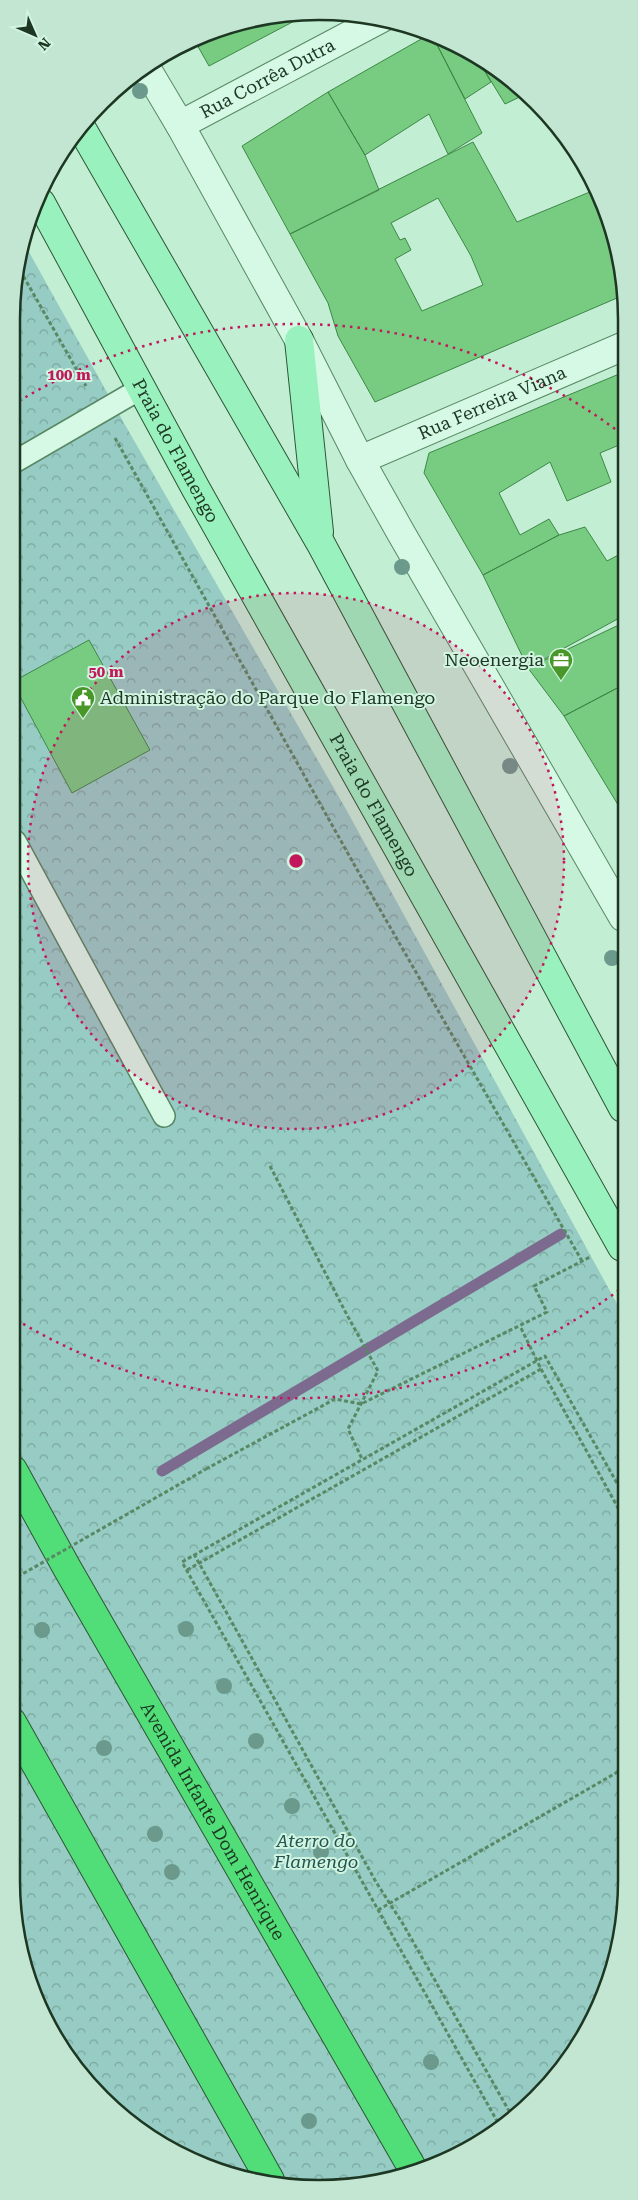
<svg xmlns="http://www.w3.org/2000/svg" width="638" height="2200" font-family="'Roboto Serif',serif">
<defs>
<pattern id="park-crowns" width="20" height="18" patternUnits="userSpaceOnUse" patternTransform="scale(1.25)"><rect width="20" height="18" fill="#96ccc3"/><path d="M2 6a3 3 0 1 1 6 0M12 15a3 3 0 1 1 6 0" fill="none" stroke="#7aa69e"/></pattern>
</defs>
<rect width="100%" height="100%" fill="#c2eed4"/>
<path fill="url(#park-crowns)" d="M24,243L124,423L347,811L622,1313L621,1941L585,2035L507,2125L399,2178L299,2188L183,2157L88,2084L35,1998L11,1881L17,259Z"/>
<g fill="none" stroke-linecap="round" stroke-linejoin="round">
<path stroke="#7c6b8f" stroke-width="11" d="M162,1471L561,1234"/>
</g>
<path fill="#77cc82" stroke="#3f8747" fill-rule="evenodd" d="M259,17H302L209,66L196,43Z
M430,34L432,35L482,133L448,154L429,114L365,155L328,92Z
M432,35L455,43L477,58L491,82L465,99Z
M477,58L526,94L505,104Z
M328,92L365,155L379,190L290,234L242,146Z
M473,142L517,222L597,189L624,279V295L375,402L338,336L328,303L290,234ZM438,198L471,256L483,285L422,311L395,259L411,250L405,238L400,240L391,223Z
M624,372V443L600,453L611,482L567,501L550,462L499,493L520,535L549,519L559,535L483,575L424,473L429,453Z
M585,527L607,561L624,552V584L620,586L624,593L623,616L528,668L483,575L559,535Z
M623,623V685L564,716L528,668Z
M89,640L150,750L72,793L16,689V680Z
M623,685V813L564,716Z"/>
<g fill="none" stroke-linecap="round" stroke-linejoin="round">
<g stroke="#598865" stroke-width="24">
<path id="lane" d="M16,461L140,389
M15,841L164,1116"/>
</g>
<g stroke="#598865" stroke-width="30">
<g id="street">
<path d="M145,66L180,125L299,340L360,460L401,533L623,917"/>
<path id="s1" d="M180,125L382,18"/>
<path id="s2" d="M360,460L624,346"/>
</g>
</g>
<g stroke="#2d5535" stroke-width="30">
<g id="primary">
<path d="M82,129L321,544L623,1108"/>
<path id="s3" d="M41,203L196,489L622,1247"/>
<path d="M299,340L319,532"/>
</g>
</g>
<g stroke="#2d5535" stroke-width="30">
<g id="highway">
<path id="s4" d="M13,1470L67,1568L414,2171"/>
<path d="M12,1722L270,2180"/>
</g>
</g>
<path stroke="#598865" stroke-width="3" stroke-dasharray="4 2.5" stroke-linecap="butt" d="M17,265L86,386
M115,438L355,866L582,1261
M270,1166L347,1315L378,1371L348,1429L362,1459
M541,1369L622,1515
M206,1469L335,1399L361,1404L547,1312L534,1286L590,1257
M194,1554L376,1882L403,1924L513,2118
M187,1570L541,1369L520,1326
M378,1910L621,1770
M501,2128L182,1562L545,1356L622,1492"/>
<use href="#lane" stroke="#d5f9e4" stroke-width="21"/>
<use href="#street" stroke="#d5f9e4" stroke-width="28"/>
<use href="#primary" stroke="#99f2bd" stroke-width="28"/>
<use href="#highway" stroke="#51de78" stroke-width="28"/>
<path stroke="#598865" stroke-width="3" stroke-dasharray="4 2.5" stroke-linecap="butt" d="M12,1580L206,1469"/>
</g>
<g fill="#6b998c">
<circle cx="140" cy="91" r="8"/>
<circle cx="402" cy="567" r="8"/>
<circle cx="510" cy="766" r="8"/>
<circle cx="612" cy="958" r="8"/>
<circle cx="186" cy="1629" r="8"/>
<circle cx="42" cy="1630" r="8"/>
<circle cx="224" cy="1686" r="8"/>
<circle cx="256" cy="1741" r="8"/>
<circle cx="104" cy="1748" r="8"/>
<circle cx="292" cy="1806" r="8"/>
<circle cx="155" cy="1834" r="8"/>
<circle cx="321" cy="1852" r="8"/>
<circle cx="172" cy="1872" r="8"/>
<circle cx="431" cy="2062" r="8"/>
<circle cx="309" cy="2121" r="8"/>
</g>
<circle cx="296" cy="861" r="268" fill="#c2185b" fill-opacity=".12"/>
<g fill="none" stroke="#c2185b" stroke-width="2.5" stroke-dasharray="2.5 5">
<circle cx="296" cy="861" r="268"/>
<path d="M619 1290A537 537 0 0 1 15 1319M19 401A537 537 0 0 1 623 435"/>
</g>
<defs>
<g id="office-pin" transform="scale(1.25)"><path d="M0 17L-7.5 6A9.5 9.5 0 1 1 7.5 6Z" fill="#499729" stroke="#d1f5e1"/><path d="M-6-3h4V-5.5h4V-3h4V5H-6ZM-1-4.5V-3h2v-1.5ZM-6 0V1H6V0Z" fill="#fff"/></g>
<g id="civic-pin" transform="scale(1.25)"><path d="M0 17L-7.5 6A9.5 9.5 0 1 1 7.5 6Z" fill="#499729" stroke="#d1f5e1"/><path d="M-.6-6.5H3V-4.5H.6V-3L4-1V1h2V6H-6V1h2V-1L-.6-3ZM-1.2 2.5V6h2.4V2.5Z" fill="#fff"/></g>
</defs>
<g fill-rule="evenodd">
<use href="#office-pin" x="561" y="660"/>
<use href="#civic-pin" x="83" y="698"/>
</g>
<g text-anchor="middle" stroke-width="4" stroke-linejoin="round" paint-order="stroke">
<g font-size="18" fill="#1d3722" stroke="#d1f5e1">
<text dy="6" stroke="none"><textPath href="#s1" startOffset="99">Rua Corrêa Dutra</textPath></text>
<text dy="6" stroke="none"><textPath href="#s2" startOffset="144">Rua Ferreira Viana</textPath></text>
<text dy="6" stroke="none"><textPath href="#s3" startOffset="282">Praia do Flamengo</textPath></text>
<text dy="6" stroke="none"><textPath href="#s3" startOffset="688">Praia do Flamengo</textPath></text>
<text dy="6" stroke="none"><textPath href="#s4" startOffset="404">Avenida Infante Dom Henrique</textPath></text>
</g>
<g font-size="18" fill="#1d3722" stroke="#d1f5e1" text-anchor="end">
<text x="544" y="666">Neoenergia</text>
<text x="100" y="704" text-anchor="start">Administração do Parque do Flamengo</text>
</g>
<g font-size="18" font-style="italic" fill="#245452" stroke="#d1f5e1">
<text x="316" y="1847">Aterro do<tspan x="316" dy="21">Flamengo</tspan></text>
</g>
</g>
<path d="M0 0H638V2200H0ZM319 20H319A299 299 0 0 1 618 319V1881A299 299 0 0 1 319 2180H319A299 299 0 0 1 20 1881V319A299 299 0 0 1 319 20Z" fill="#c3e6d2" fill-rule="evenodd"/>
<path fill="none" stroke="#1d3722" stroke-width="2.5" d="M319 20H319A299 299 0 0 1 618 319V1881A299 299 0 0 1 319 2180H319A299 299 0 0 1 20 1881V319A299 299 0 0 1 319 20Z"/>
<circle cx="296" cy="861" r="8" fill="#c2185b" stroke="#d1f5e1" stroke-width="2.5"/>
<g font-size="15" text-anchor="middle" font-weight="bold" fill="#c2185b" stroke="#d1f5e1" stroke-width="4" stroke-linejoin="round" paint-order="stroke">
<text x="69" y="380">100 m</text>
<text x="106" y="677">50 m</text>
</g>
<g transform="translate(35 35) rotate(135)" stroke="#d1f5e1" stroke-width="4" paint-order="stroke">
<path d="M0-4L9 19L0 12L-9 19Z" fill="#1d3722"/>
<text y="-8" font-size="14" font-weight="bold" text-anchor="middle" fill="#1d3722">N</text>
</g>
</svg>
